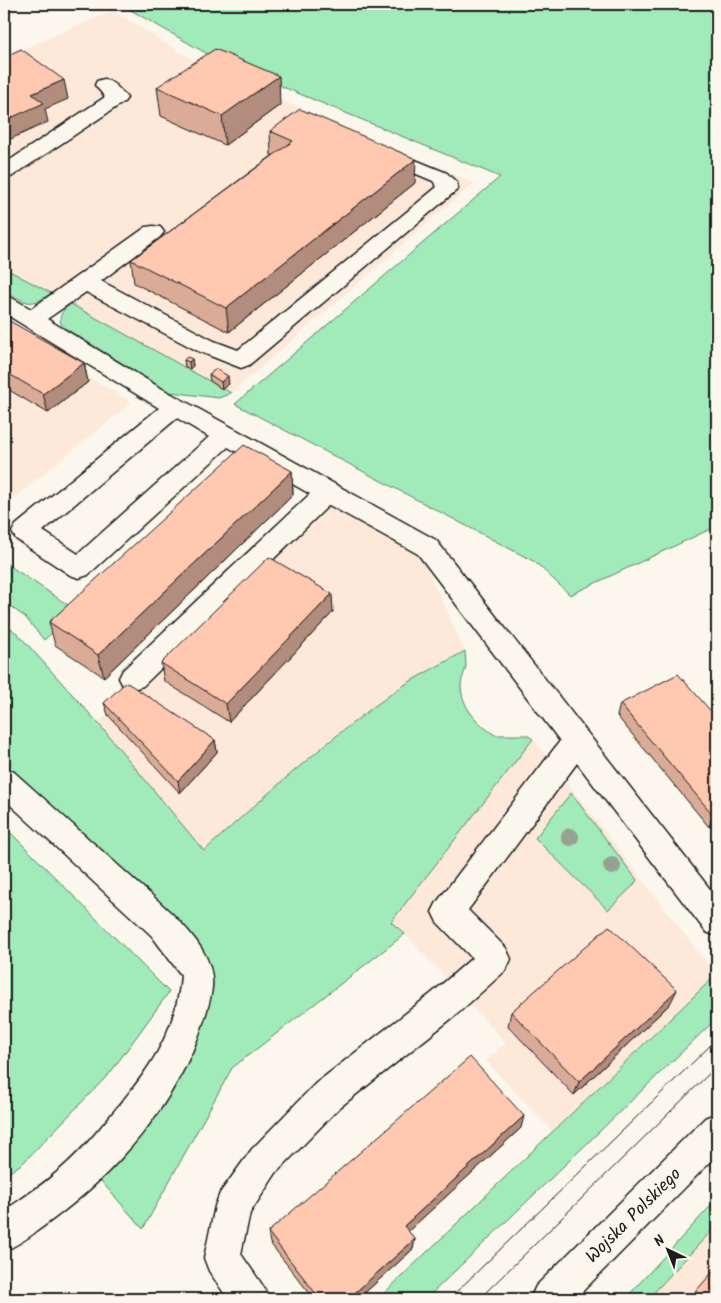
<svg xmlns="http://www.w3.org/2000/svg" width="721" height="1303" font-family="Kalam,sans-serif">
<rect width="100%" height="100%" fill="#fbf7ec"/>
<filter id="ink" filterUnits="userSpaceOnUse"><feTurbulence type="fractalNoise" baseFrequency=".02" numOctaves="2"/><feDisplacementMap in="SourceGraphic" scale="10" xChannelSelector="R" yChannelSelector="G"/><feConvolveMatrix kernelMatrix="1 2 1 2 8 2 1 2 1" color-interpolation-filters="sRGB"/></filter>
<g filter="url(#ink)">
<path fill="#fce9da" d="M113,11L208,69L474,183L231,393L4,268V57Z
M4,330L132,402L4,506Z
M329,502L421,556L465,651L348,726L305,760L204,851L98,723Z
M533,739L716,975L552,1131L486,1061L506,1043L405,934L391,923Z
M717,1225V1299H648Z"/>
<path fill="#a1eab9" stroke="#5e836a" d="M120,4H717V526L570,595L535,562L235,404L500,177L218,60Z
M4,268L51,293C30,309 24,302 4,290Z
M71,304L231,393L219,398L169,392L63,327C56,317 63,310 71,304Z
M4,562L77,611L44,640L25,617L4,602Z
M4,624L18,634L98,723L204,851C267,794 329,738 398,689C419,675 443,664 465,651C465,656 466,662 466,666C465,673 461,679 461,685C461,707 478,724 495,735H527L533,739L391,922L405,934L232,1068L143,1229L95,1174L206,984L14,779L4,771Z
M571,793L637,880L633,886L608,910L535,838Z
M4,826L169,992L110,1073L23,1163L4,1176Z
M716,975L717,1018L426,1299H378Z
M717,1199V1225L648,1299H625Z"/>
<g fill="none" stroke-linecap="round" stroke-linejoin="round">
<g stroke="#1c1c1c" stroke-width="3">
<path id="minor" d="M104,79C114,82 121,90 127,98L124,102L11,177L4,179V164L105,97L95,85L97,81Z
M381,146L447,173L457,183L458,189L249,365L241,368L198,351L86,292L47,319L157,386L436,540L717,898V936L706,932L577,763L468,910L506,948L511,959L506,970L456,1015L339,1108L276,1173L250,1213L241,1254L263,1286L269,1299H228L209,1271L204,1258L215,1206L220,1193L252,1149L315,1084L432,993L472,958L437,922L432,912L437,902L560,741L418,554L329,505L143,686L133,689L123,686L119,678L123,670L310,494L228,447L88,575L79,578L70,575L16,539L12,532L16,525L159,408L4,313V296L12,298L31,309L146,227L153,226L160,227L164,232L160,237L101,281L214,341L238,350L437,187L433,181L374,156L371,152L374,148ZM177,418L209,437L78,554L43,531Z
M4,768L14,772C53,807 91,841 130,876C154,898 183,920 201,948C219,976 212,995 203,1023C177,1103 116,1174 48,1223C34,1233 21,1244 4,1251V1211C21,1199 40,1187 56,1173C77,1156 94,1136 111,1115C147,1073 177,1033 181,975L152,936L4,799Z
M717,1113V1155L575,1299H530L536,1286L705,1118Z"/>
</g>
<use href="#minor" fill="#fbf7ec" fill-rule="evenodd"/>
<path stroke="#1c1c1c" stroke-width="1" d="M449,1299L717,1039
M479,1299L717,1066"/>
</g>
<g fill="#96a193">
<circle cx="570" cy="837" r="9"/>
<circle cx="612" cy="866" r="9"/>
</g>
<path fill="#daac98" stroke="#1c1c1c" d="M157,87L280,105L225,145L161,116Z
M270,131L415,183L229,332L134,283L131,260L273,155H271Z
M4,321L84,363L88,382L48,413L4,387Z
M192,359L193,366L190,369L185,367L184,360Z
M209,374L229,384L222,389L210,381Z
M292,471L293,495L104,677L55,645L49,622Z
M333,612L229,722L164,681L161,663Z
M104,703L215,740L217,752L180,793L108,715Z
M620,704L717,718V822L709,827L617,716Z
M670,1004L574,1095L508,1026L511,1012Z
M521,1128L408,1231L415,1239L413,1249L358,1299H314L270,1243L268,1232Z"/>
<path fill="#b28c7c" stroke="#1c1c1c" d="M279,76L280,105L225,145L222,116Z
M64,80L68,99L45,109L48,122L4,142V121L32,94Z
M416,159L415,183L229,332L226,308Z
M192,359L193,366L190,369L189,362Z
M84,363L88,382L48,413L43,394Z
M228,376L229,384L222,389L221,382Z
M292,471L293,495L104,677L98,655Z
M332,594L333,612L229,722L226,704Z
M215,740L217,752L180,793L178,781Z
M717,813V822L709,827L713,815Z
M677,990L670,1004L574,1095L579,1082Z
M524,1116L521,1128L403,1236L404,1226Z
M415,1239L413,1249L358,1299H348Z"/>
<path fill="#fec8b1" stroke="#1c1c1c" d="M21,49L64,80L32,94L44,103L4,121V57Z
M215,49L279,76L222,116L157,87Z
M300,109L416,159L226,308L131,260L293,141L270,131Z
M6,319L84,363L43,394L4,371V321Z
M187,357L192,359L189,362L184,360Z
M216,369L228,376L221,382L209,374Z
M244,445L292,471L98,655L49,622Z
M269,557L332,594L226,704L161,663Z
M678,674L717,718V813L713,815L620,704Z
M126,682L215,740L178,781L104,703Z
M609,926L677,990L579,1082L511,1012Z
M470,1057L524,1116L404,1226L415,1239L348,1299H320L268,1232Z
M717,1267V1299H689Z"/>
</g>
<g text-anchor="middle" stroke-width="4" stroke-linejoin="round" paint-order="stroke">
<g font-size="18" fill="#1c1c1c" stroke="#fbf7ec">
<text transform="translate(633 1215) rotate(-45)" y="6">Wojska Polskiego</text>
</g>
</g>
<rect width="721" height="1303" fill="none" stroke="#fbf7ec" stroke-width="20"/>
<rect x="10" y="10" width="701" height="1283" fill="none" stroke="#1c1c1c" stroke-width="2" filter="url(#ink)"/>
<g transform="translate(668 1250) rotate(317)" stroke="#fbf7ec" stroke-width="4" paint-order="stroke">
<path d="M0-4L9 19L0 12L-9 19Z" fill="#1c1c1c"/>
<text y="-8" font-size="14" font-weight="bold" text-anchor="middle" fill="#1c1c1c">N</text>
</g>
</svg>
